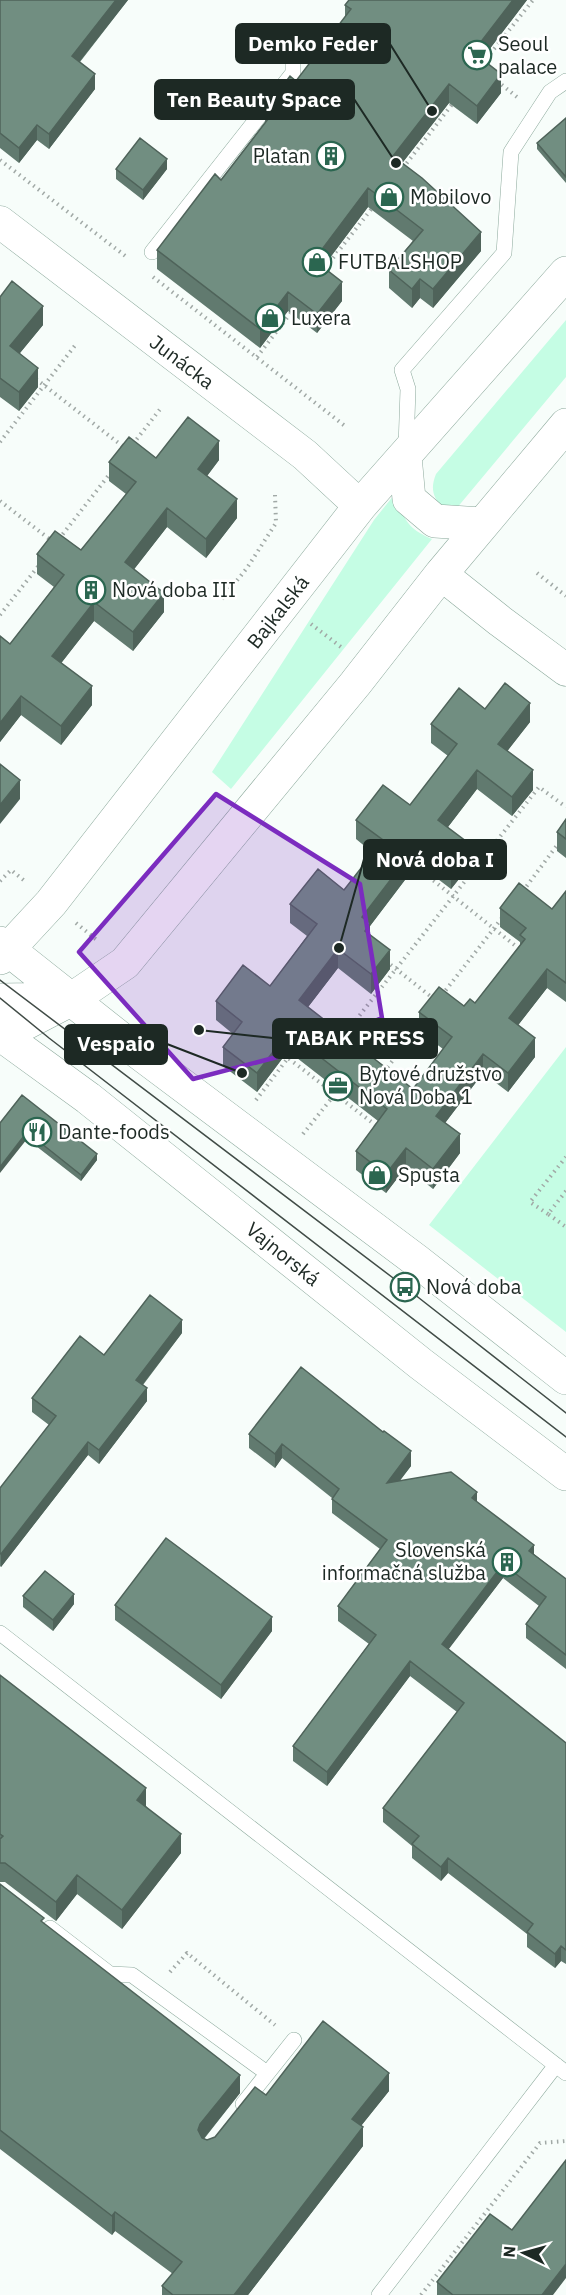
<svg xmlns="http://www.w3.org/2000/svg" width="566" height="2295" font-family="'IBM Plex Sans',sans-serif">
<rect width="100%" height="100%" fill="#f7fdfa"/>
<path fill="#c5fde4" d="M566,320V377L456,509H443C433,497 430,489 436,474Z
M398,490C401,517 406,528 432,539L231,789L212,772L374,520Z
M566,1047V1332L429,1225Z"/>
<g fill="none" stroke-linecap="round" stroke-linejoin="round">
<g stroke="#8ca99c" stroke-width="16">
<path id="service" d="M152,252L293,73V49
M406,447L408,389L402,370L504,253L511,152L550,92L566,81
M0,1633L566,2073
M50,1928L110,1974L132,1975L267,2073
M243,2104L294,2040
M379,2295L556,2065"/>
</g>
<g stroke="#8ca99c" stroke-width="33">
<path id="minor" d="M0,222L305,455L360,506
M441,574L500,621L566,670"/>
</g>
<g stroke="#8ca99c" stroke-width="34">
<path id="secondary" d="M405,456L409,499L435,521L482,524
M0,943L130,1046L417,1261L566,1378
M0,958L51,903L360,506L566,273
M0,1000L67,999
M0,1032L28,1022L72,999L125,963L355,684L441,574L566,425
M0,1034L88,1098L421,1364L566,1474"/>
</g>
<path stroke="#a1a9a6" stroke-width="4" stroke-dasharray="1.5 4.5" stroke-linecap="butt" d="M483,63L533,0
M497,81L517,97
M0,160L128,258
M403,168L453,103
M322,272L373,207
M153,277L345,426
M257,357L293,310
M36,379L125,448
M0,442L77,343
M133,444L161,408
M0,501L52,541
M59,539L112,471
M537,573L566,596
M222,599L247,568L276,523L275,495
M0,615L40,564
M311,624L341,647
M424,873L522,951
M0,881L11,870L26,882
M523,891L558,844
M76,923L98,941
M386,961L434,999
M442,995L502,918
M341,1039L539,787L566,807
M384,1072L421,1023
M256,1100L288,1058L378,1127
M303,1134L335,1094
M566,1191L548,1214L566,1227
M548,1214L530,1202L566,1157
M170,1972L187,1953L275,2025
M421,2295L540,2143L566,2141"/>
<use href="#service" stroke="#fff" stroke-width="15"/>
<use href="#minor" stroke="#fff" stroke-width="32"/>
<use href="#secondary" stroke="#fff" stroke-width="33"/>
<path stroke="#414c47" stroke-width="1.5" d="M0,980L405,1287L566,1413
M0,998L49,1038L566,1437"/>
</g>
<path fill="#617a6f" d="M0,0H128L80,62L95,89L49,149L37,140L19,163L0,148Z
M349,0H527L482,59L501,93L477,124L449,103L402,163L481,251L433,308L420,298L412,308L389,288V270L413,241L368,207L323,267L342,301L317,333L288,311L260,348L157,269V250L221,180L265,122V109L296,81L345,17V5Z
M566,118V183L537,149V143Z
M116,169H167L143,200L116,179Z
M0,297L43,325L20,353L38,387L19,411L0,397Z
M156,458L219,460L207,476L237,518L206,558L167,527L134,569L164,612L133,651L94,621L61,663L92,705L61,745L21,715L0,742V636L10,644L54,587L37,574V554L81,550L126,494L109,481V462Z
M485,709L530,722L507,751L533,790L512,816L477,789L448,827L471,864L451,889L426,870L420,878L411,872L370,926V935L390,969L371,994L338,968L308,1007L413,1089L443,1049L419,1031V1012L464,1006L475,1003L520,945V942L500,927V908L552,909L566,891V1002L547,988L518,1025L535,1057L508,1092L483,1073L445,1123L460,1153L433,1189L406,1167L386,1193L356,1170V1151L378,1121L288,1051L257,1092L223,1066V1047L233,1034L216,1020V1001L270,986L307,936L290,923V904L344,890L373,853L356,839V820L410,805L448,756L431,743V724Z
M566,819V858L557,851V832Z
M22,1095L97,1160L81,1181L27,1139Z
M182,1333L143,1385L147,1401L99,1464L88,1455L1,1567L0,1566V1488L49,1425L32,1412V1398L104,1355Z
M249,1434L411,1466L399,1481L477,1502L534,1554L566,1579V1669L526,1638V1624L539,1606L503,1578L448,1649L566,1743V1964L561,1961L555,1968L527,1947V1934L448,1873L441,1881L412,1858V1846L383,1822V1808L457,1712L410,1676L327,1786L293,1761V1746L369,1644L338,1621V1606L380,1549L332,1513V1498L282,1458L275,1468L249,1448Z
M23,1596L74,1604L53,1631L23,1607Z
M115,1605L272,1631L221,1699L115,1620Z
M0,1675L146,1806L181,1853L122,1929L77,1894L56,1921L5,1882H0Z
M0,1884L44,1924L240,2093L204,2139L207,2140L215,2137L266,2095L389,2091L361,2126L363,2146L248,2295H162V2286L173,2274L115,2231L112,2235L0,2149Z
M437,2282L553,2295H437Z"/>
<path fill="#4f635a" d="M116,0H128L72,71V56Z
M513,0H527L473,71V52Z
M95,74V89L49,149V134Z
M501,74V93L477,124V106Z
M449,84V103L393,175V156Z
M37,125V140L19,163V148Z
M167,159V169L143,200V190Z
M368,188V207L314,279V260Z
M481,232V251L433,308V289Z
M420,279V298L412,308V289Z
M342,282V301L317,333V314Z
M288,292V311L260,348V329Z
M43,306V325L10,365V346Z
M38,368V387L19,411V392Z
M219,441V460L198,488V469Z
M237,499V518L206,558V539Z
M167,508V527L125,581V562Z
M164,593V612L133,651V632Z
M94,602V621L52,675V656Z
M92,686V705L61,745V726Z
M21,696V715L0,742V723Z
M530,703V722L498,763V744Z
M477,770V789L438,840V820Z
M533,770V790L512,816V797Z
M20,780V799L0,824V805Z
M471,845V864L451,889V870Z
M426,851V870L420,878V859Z
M411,853V872L370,926V943L365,950L362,917Z
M338,949V968L299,1019V1000Z
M390,950V969L371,994V974Z
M547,969V988L509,1037V1018Z
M288,1032V1051L257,1092V1073Z
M535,1038V1057L508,1092V1073Z
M483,1054V1073L436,1135V1116Z
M27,1132V1139L0,1173V1167Z
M460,1134V1153L433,1189V1169Z
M406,1148V1167L386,1193V1174Z
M97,1154V1160L81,1181V1175Z
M182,1320V1333L136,1393V1380Z
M147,1388V1401L99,1464V1450Z
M88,1442V1455L1,1567V1554Z
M282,1444V1458L275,1468V1454Z
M411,1451V1466L387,1498V1483Z
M477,1492V1506L472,1498Z
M534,1545V1559L529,1551Z
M503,1564V1578L442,1658V1644Z
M74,1594V1604L53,1631V1620Z
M272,1617V1631L221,1699V1685Z
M410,1661V1676L327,1786V1772Z
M146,1788V1806L137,1818V1800Z
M181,1834V1853L122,1929V1910Z
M448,1858V1873L441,1881V1867Z
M77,1875V1894L56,1921V1902Z
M561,1946V1961L555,1968V1954Z
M389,2073V2091L352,2137V2119Z
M240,2075V2093L200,2143L198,2130L200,2124Z
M363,2127V2146L248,2295H234Z
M115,2212V2231L112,2235V2216Z
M566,2264V2278L553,2295H542Z"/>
<path fill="#718e81" stroke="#4f635a" stroke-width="1.5" d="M0,0H116L72,56L95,74L49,134L37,125L19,148L0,133Z
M349,0H513L473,52L501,74L477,106L449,84L393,156L422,178L481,232L433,289L420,279L412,289L389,270L423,230L368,188L314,260L342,282L317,314L288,292L260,329L157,250L215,174L221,180L272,114L265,109L290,76L296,81L351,9L345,5Z
M566,118V177L537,143Z
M140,138L167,159L143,190L116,169Z
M12,281L43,306L10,346L38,368L19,392L0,378V297Z
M188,417L219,441L198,469L237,499L206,539L167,508L125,562L164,593L133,632L94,602L52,656L92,686L61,726L21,696L0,723V636L10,644L64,575L37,554L55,531L81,550L136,482L109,462L129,437L156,458Z
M505,683L530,703L498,744L533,770L512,797L477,770L438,820L471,845L451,870L426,851L420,859L411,853L362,917L370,923L365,931L390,950L371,974L338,949L299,1000L413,1089L452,1037L419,1012L439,987L464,1006L470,999L475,1003L525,939L520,935L526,928L500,908L519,883L552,909L566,891V983L547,969L509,1018L535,1038L508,1073L483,1054L436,1116L460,1134L433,1169L406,1148L386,1174L356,1151L387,1109L288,1032L257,1073L223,1047L242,1022L216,1001L243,965L270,986L317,924L290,904L318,869L344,890L383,840L356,820L383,785L410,805L457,744L431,724L459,688L485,709Z
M0,764L20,780L0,805Z
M566,819V839L557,832Z
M22,1095L97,1154L81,1175L27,1132L0,1167V1123Z
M150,1295L182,1320L136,1380L147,1388L99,1450L88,1442L1,1554L0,1553V1488L56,1416L32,1398L80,1336L104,1355Z
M301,1367L383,1432L384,1431L411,1451L387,1483L451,1472L477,1492L472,1498L534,1545L529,1551L566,1579V1655L526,1624L546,1597L503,1564L442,1644L566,1743V1950L561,1946L555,1954L527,1932L533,1924L448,1858L441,1867L412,1844L419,1836L383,1808L464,1703L410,1661L327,1772L293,1746L376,1635L338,1606L387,1540L332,1499L339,1489L282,1444L275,1454L249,1434Z
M166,1538L272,1617L221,1685L115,1605Z
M45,1571L74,1594L53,1620L23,1596Z
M0,1675L146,1788L137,1800L181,1834L122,1910L77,1875L56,1902L5,1863H0V1839L3,1836L0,1834Z
M0,1884L44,1918L41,1921L240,2075L200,2124L198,2130L202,2138L207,2140L215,2137L255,2087L266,2095L323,2021L389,2073L352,2119L363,2127L234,2295H173L162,2286L182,2262L115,2212L112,2216L0,2130Z
M566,2160V2264L542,2295H453L437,2282L490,2214L512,2230Z"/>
<path fill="#7b2cbf" fill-opacity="0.2" stroke="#7b2cbf" stroke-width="4.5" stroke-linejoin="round" d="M216,794L360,884L382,1018L304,1050L193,1079L79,952Z"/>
<defs>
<g id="supermarket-ring" transform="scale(1.5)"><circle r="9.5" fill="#fff" stroke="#2b6650" stroke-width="1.5"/><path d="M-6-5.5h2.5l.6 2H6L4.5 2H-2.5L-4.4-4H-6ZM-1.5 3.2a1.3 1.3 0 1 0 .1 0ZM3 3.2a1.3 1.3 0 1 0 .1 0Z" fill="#2b6650"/></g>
<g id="building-ring" transform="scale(1.5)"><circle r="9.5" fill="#fff" stroke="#2b6650" stroke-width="1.5"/><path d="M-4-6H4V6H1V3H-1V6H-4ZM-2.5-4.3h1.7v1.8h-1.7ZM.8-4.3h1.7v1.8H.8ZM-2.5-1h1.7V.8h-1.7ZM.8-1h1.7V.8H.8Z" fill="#2b6650"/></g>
<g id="shop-ring" transform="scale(1.5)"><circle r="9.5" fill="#fff" stroke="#2b6650" stroke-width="1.5"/><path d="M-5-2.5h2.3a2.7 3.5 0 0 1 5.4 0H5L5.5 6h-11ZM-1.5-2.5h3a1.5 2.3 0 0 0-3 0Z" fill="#2b6650"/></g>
<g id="office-ring" transform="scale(1.5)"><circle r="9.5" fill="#fff" stroke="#2b6650" stroke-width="1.5"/><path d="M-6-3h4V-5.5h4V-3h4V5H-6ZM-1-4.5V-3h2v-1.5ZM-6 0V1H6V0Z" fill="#2b6650"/></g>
<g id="restaurant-ring" transform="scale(1.5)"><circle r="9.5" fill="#fff" stroke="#2b6650" stroke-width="1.5"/><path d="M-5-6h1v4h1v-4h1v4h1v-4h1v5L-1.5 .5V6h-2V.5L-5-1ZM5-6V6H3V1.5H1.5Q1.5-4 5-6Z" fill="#2b6650"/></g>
<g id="bus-ring" transform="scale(1.5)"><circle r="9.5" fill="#fff" stroke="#2b6650" stroke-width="1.5"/><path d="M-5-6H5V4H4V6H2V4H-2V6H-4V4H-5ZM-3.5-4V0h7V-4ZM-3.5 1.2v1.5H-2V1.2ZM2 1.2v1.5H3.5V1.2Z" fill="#2b6650"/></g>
</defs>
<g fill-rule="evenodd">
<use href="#supermarket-ring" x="477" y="55"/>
<use href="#building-ring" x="331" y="156"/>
<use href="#shop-ring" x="389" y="197"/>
<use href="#shop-ring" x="317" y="262"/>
<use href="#shop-ring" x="270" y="318"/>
<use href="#building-ring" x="91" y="590"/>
<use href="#office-ring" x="338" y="1086"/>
<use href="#restaurant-ring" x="37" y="1132"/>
<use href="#shop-ring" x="377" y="1175"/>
<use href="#bus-ring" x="405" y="1287"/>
<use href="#building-ring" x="507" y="1562"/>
</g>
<g text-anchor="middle" stroke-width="5" stroke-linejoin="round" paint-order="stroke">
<g font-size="20" fill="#1d2924" stroke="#fff" text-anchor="start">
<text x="498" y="51">Seoul<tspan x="498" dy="23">palace</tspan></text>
<text x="310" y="163" text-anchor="end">Platan</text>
<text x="410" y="204">Mobilovo</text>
<text x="338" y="269">FUTBALSHOP</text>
<text x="291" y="325">Luxera</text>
<text x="112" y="597">Nová doba III</text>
<text x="359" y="1081">Bytové družstvo<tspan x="359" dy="23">Nová Doba 1</tspan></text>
<text x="58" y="1139">Dante-foods</text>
<text x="398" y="1182">Spusta</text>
<text x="426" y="1294">Nová doba</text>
<text x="486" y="1557" text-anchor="end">Slovenská<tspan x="486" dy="23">informačná služba</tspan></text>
</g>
<g font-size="20" fill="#1d2924" stroke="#fff">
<text transform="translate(182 362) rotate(37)" y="7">Junácka</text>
<text transform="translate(278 612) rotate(-52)" y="7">Bajkalská</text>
<text transform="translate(283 1254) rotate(39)" y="7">Vajnorská</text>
</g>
</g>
<path fill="none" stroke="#1d2924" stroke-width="2" d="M432 111L390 44M396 163L354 99M339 948L364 859M199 1030L273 1038M242 1073L167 1044"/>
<g fill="#1d2924" stroke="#fff" stroke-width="2">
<circle cx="432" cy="111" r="6"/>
<circle cx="396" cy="163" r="6"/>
<circle cx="339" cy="948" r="6"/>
<circle cx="199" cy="1030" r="6"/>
<circle cx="242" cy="1073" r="6"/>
</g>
<g fill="#1d2924" stroke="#1d2924" stroke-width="2">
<rect x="236" y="24" width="154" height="39" rx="6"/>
<rect x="155" y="80" width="199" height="39" rx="6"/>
<rect x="364" y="840" width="142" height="39" rx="6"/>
<rect x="273" y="1019" width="164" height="39" rx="6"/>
<rect x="65" y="1025" width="102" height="39" rx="6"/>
</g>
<g font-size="21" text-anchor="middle" font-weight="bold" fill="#fff">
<text x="313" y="51">Demko Feder</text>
<text x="254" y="107">Ten Beauty Space</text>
<text x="435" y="867">Nová doba I</text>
<text x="355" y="1045">TABAK PRESS</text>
<text x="116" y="1051">Vespaio</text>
</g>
<g transform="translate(524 2253) rotate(275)" stroke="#ffffff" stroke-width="4.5" paint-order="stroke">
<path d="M0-4.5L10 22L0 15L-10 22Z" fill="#1d2924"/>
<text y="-9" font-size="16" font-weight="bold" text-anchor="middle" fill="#1d2924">N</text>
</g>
</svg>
